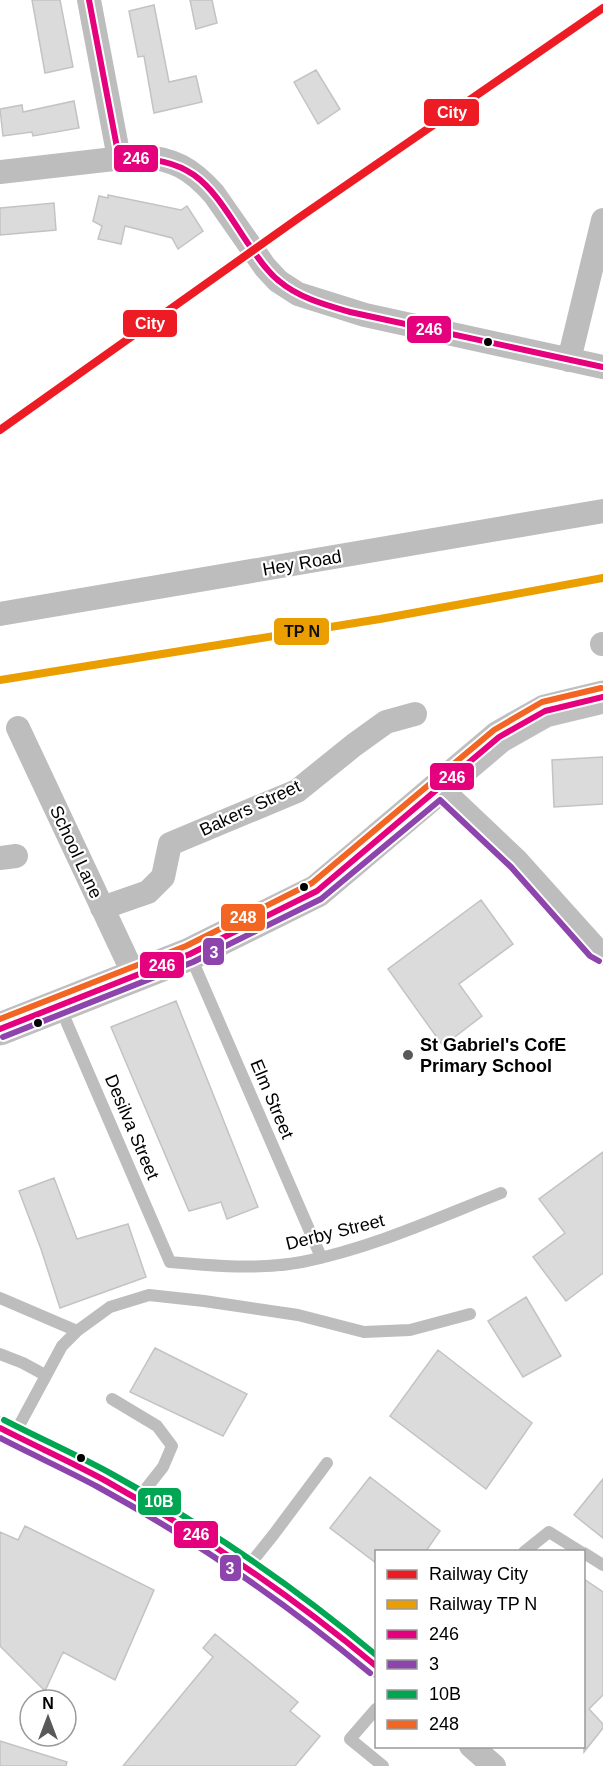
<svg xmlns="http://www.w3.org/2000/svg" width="603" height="1766" font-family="Arial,sans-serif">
<rect width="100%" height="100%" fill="#fff"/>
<path fill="#dbdbdb" stroke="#c3c3c3" stroke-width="1.5" d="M32,0H60L73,67L45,73Z
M190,0H212L217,23L196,29Z
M154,5L169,82L196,76L202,102L154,113L144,56L138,57L129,11Z
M316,70L340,109L318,124L294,82Z
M74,101L79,128L33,136L32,132L3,136L0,109L22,105L23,112Z
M108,195L181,210L187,206L203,231L178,249L172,238L125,226L121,244L98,239L102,226L93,221L99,196L108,198Z
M54,203L56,230L0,235V208Z
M603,757V804L554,807L552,760Z
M481,900L513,944L459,984L482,1016L443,1046L388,969Z
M176,1001L258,1207L227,1219L221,1202L189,1211L111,1027Z
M603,1152V1273L566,1301L533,1257L565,1233L539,1199Z
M54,1178L77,1239L128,1224L146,1277L60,1308L41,1249L19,1191Z
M526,1297L561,1356L523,1377L488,1321Z
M155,1348L247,1394L223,1436L130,1392Z
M438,1350L532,1423L486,1489L390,1416Z
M370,1477L440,1531L426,1551H376V1563L330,1528Z
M603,1479V1538L574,1515Z
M25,1526L154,1590L115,1680L63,1652L45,1691L0,1646V1532L18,1540Z
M584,1579L603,1592V1695L589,1709L603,1724V1728L584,1752Z
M215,1634L298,1702L290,1711L320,1736L295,1766H123L213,1657L203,1648Z
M0,1741L67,1762L66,1766H0Z"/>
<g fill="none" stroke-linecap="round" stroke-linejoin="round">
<path stroke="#bdbdbd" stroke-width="12" d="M190,955L321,1257
M60,1007L170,1262C214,1266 259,1270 302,1262C372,1248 435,1219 501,1193
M0,1298L77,1331
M0,1354L23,1363L45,1375
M112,1399L157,1426L172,1446L163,1467L137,1500
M14,1435L62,1346L77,1331L110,1307L149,1295L204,1301L298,1315L364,1332L410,1330L470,1314
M524,1552L549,1532L581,1552
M584,1553L603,1565
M246,1569L274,1534L327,1463
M376,1709L350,1739L383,1766"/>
<path stroke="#bdbdbd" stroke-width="24" d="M89,0L119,158
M0,172L140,156C174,159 191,168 214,194L265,267L278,281L298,294L365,315L603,367
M569,360L603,220
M0,614L603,511
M602,644H603
M18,728L134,975
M440,788L517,861L597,950L603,953
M0,858L16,856
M102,908L148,892L163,877L170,844L297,791L354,745L386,722L415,714
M0,1428C39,1448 80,1466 118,1488C208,1541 297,1598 376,1666
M471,1746L494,1766"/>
<path stroke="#bfbfbf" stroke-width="33" d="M0,1029L190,954L317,891L499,737L545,711L603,697"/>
<g stroke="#fff" stroke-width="10">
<path id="bus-1" d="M89,0L119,158C196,157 208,183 247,242C257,256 266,271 279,281C299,298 326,305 350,312L603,367
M0,1029L190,954L317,891L499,737L545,711L603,697
M0,1428C35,1446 71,1462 106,1481C201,1534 292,1596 376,1666"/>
</g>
<g stroke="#fff" stroke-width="10">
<path id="bus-2" d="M3,1037L193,962L321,899L440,800L511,867L590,956L599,961
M0,1438C33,1455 66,1470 98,1487C195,1540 286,1603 370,1673"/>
</g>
<g stroke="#fff" stroke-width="10">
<path id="bus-3" d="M4,1420C39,1438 75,1454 110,1473C204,1525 294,1586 376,1655"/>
</g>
<g stroke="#fff" stroke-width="10">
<path id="bus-4" d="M0,1019L186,946L312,883L494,730L542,702L601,688"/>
</g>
<use href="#bus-1" stroke="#e5007d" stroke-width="6"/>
<use href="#bus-2" stroke="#8e44ad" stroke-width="6"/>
<use href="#bus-3" stroke="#00a651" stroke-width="6"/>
<use href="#bus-4" stroke="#f26522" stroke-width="6"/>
<g stroke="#fff" stroke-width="12">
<path id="rail-1" d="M0,430L300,217L603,8"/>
</g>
<g stroke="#fff" stroke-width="12">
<path id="rail-2" d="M0,680L380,619L603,578"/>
</g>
<use href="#rail-1" stroke="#ed1c24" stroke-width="8"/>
<use href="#rail-2" stroke="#eb9e00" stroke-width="8"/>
</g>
<g fill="#000" stroke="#fff" stroke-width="2">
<circle cx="488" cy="342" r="5"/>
<circle cx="304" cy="887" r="5"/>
<circle cx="38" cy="1023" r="5"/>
<circle cx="81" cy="1458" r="5"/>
</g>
<circle fill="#595959" stroke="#fff" stroke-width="2" cx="408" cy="1055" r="6"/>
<g text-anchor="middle" stroke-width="4.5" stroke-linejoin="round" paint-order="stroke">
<g font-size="18" fill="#000" stroke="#fff">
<text transform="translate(302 563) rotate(-10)" y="6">Hey Road</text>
<text transform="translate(250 808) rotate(-25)" y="6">Bakers Street</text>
<text transform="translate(76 852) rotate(65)" y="6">School Lane</text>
<text transform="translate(272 1099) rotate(67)" y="6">Elm Street</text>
<text transform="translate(132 1127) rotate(67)" y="6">Desilva Street</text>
<text transform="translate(335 1232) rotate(-14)" y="6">Derby Street</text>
</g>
<g font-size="18" font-weight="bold" fill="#000" stroke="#fff" text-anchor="start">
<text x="420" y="1051">St Gabriel's CofE<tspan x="420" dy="21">Primary School</tspan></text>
</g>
</g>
<g stroke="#fff" stroke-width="2">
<rect x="423" y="98" width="57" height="29" rx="6" fill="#ed1c24"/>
<rect x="113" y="144" width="46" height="29" rx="6" fill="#e5007d"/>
<rect x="122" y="309" width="56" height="29" rx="6" fill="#ed1c24"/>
<rect x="406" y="315" width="46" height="29" rx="6" fill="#e5007d"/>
<rect x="273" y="617" width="57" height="29" rx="6" fill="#eb9e00"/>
<rect x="429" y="762" width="46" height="29" rx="6" fill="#e5007d"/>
<rect x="220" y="903" width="46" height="29" rx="6" fill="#f26522"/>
<rect x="202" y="937" width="23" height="29" rx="6" fill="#8e44ad"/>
<rect x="139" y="951" width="46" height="28" rx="6" fill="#e5007d"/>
<rect x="137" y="1487" width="45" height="29" rx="6" fill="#00a651"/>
<rect x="173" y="1520" width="46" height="29" rx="6" fill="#e5007d"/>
<rect x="219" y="1554" width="23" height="28" rx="6" fill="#8e44ad"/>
</g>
<g font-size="16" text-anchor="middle" font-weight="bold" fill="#fff">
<text x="452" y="118">City</text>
<text x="136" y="164">246</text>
<text x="150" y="329">City</text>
<text x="429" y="335">246</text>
<text x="452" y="783">246</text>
<text x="243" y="923">248</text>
<text x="214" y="958">3</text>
<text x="162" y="971">246</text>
<text x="159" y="1507">10B</text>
<text x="196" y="1540">246</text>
<text x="230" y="1574">3</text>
</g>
<g font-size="16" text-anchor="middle" font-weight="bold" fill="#111">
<text x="302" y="637">TP N</text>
</g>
<rect x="375" y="1550" width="210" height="198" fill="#ffffff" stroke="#999999" stroke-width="1.5"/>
<rect x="387" y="1570" width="30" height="9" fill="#ed1c24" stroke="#999999" stroke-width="1.5"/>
<text x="429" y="1580" font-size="18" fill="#000000">Railway City</text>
<rect x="387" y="1600" width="30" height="9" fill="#eb9e00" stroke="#999999" stroke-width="1.5"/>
<text x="429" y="1610" font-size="18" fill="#000000">Railway TP N</text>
<rect x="387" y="1630" width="30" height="9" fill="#e5007d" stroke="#999999" stroke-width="1.5"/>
<text x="429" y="1640" font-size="18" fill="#000000">246</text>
<rect x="387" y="1660" width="30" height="9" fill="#8e44ad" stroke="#999999" stroke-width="1.5"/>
<text x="429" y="1670" font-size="18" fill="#000000">3</text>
<rect x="387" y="1690" width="30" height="9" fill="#00a651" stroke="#999999" stroke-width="1.5"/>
<text x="429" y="1700" font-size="18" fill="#000000">10B</text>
<rect x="387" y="1720" width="30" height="9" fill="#f26522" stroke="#999999" stroke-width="1.5"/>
<text x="429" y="1730" font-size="18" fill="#000000">248</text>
<g transform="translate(48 1718)"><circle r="28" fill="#ffffff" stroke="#999999" stroke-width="1.5"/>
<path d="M0-4.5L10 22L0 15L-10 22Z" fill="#595959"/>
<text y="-9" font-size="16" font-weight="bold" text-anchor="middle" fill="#000000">N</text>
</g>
</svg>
